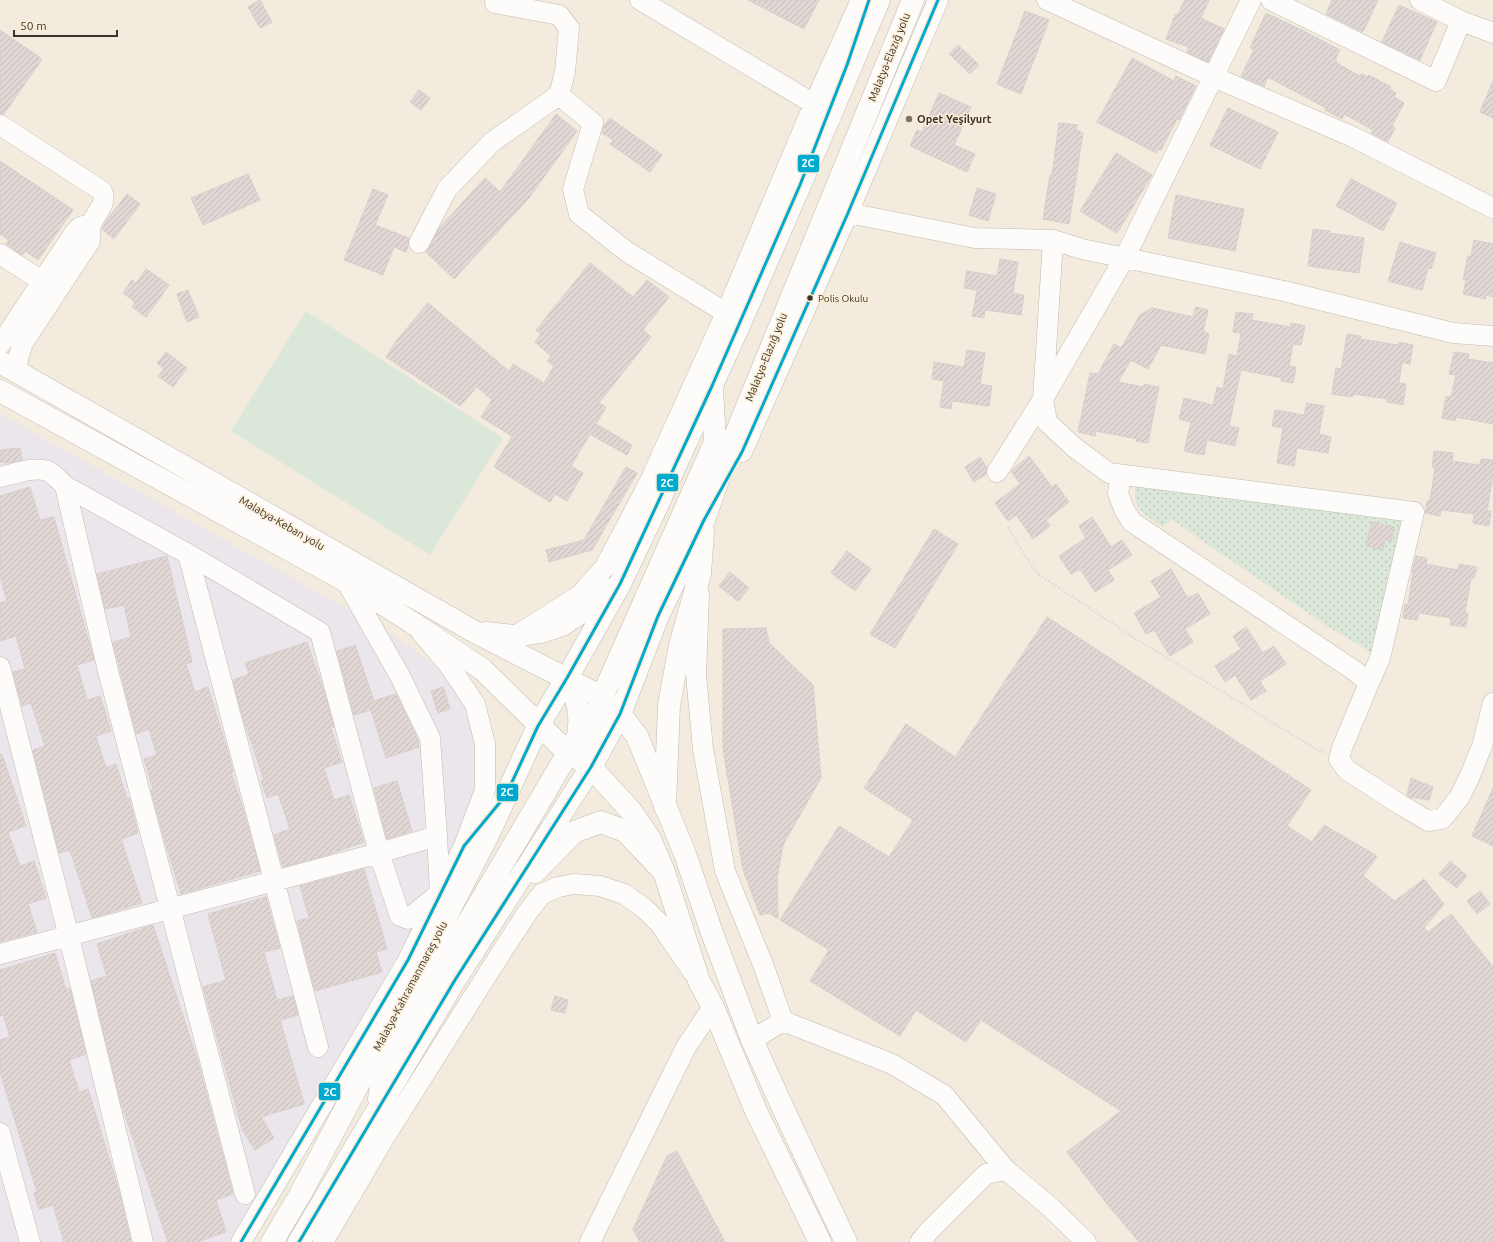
<svg xmlns="http://www.w3.org/2000/svg" width="1493" height="1242" font-family="Ubuntu,sans-serif">
<defs>
<pattern id="park-dots" width="8" height="8" patternUnits="userSpaceOnUse"><rect width="8" height="8" fill="#dbe7d8"/><path d="M2 2h.1M6 6h.1" fill="none" stroke="#bdc7ba" stroke-width="1.8" stroke-linecap="round"/></pattern>
<pattern id="building-hatch" width="6" height="6" patternUnits="userSpaceOnUse"><rect width="6" height="6" fill="#e1d8d5"/><path d="M-1 1l2-2M0 6l6-6M5 7l2-2" fill="none" stroke="#c2bab7"/></pattern>
</defs>
<rect width="100%" height="100%" fill="#f3ebde"/>
<path fill="#ebe6ec" d="M0,414L393,635L456,681L471,706L481,788L426,916L236,1242H0Z"/>
<path fill="url(#park-dots)" d="M1145,474L1406,522L1371,652L1327,626L1171,519L1163,527C1150,518 1134,511 1135,492C1136,483 1138,480 1145,474Z"/>
<path fill="#dbe7d8" d="M306,311L503,438L430,555L231,431Z"/>
<path fill="url(#building-hatch)" stroke="#d8cecb" d="M260,0L272,22L260,28L248,7Z
M748,0H819L804,29Z
M1185,0H1209L1201,18L1224,29L1208,62L1187,52L1189,47L1166,39L1175,15H1177Z
M1332,0H1378L1363,32L1326,14Z
M1399,5L1437,22L1420,60L1382,42Z
M1025,11L1049,20L1021,94L997,84Z
M1266,13L1300,29L1340,50L1335,60L1337,61L1336,63L1360,76L1361,74L1368,77L1369,75L1391,87L1390,90L1396,93L1394,97L1404,103L1392,126L1395,128L1388,142L1371,133L1373,130L1344,114L1342,119L1325,110L1326,108L1268,77L1264,86L1241,76L1254,50L1250,48Z
M0,30L42,59L4,114H0Z
M958,45L979,65L970,74L949,54Z
M1132,58L1174,81L1176,76L1196,86L1179,120L1177,119L1161,150L1158,149L1156,153L1097,122Z
M1493,81V118L1480,112Z
M419,90L430,98L421,110L410,102Z
M939,93L971,107L954,145L975,154L967,172L910,146L917,130L922,132Z
M1228,108L1278,132L1260,169L1210,145Z
M556,114L577,131L529,198L454,279L426,252L429,248L440,227L485,178L500,192Z
M610,118L662,155L650,172L610,144L613,140L602,133L604,126Z
M1059,123L1078,125L1076,129L1083,133L1069,224L1043,219L1050,175H1052Z
M1116,153L1152,175L1117,233L1080,211Z
M0,161L73,210L38,260L25,251L22,255L6,244L9,240L0,234Z
M248,174L260,200L203,225L191,198Z
M1351,179L1397,203L1383,231L1336,206Z
M977,188L996,194L988,221L969,215Z
M373,189L388,195L375,225L409,238L408,246L406,252L394,247L383,275L344,260Z
M127,194L140,204L114,239L102,229L106,221Z
M1176,195L1244,209L1235,251L1168,238Z
M1313,229L1330,231V233L1364,238L1359,273L1308,266Z
M1474,240L1493,244V297L1486,295L1485,299L1463,294L1466,280L1463,279L1468,256H1471Z
M1400,242L1436,253L1431,269L1428,268L1422,290L1388,281Z
M1000,259L1018,262L1013,293L1024,295L1021,315L985,310L984,318L972,316L977,290L964,288L967,271L997,276Z
M590,263L633,297L647,280L669,297L643,330L651,337L599,403L606,407L596,424L632,445L627,455L590,434L571,466L583,473L567,501L555,494L550,502L494,467L512,436L481,417L492,400L477,387L460,406L386,357L397,340L428,303L509,371L513,364L544,383L554,366L547,361L551,356L535,342L541,334L536,330Z
M146,269L169,285L146,317L132,307L135,302L123,293L132,280L136,283Z
M188,290L199,317L187,322L177,294Z
M1196,307L1208,310L1203,331L1209,334L1205,354L1161,345L1148,369L1131,360L1118,382L1144,387V384L1159,387L1148,443L1136,441L1137,439L1096,431L1095,436L1078,432L1090,373L1098,374L1114,344L1121,348L1140,315L1152,308L1193,317Z
M1236,312L1253,314L1252,320L1290,327L1291,323L1305,326L1301,345L1293,344L1289,366L1296,367L1293,383L1281,381L1282,378L1241,370L1229,426L1239,428L1235,446L1207,440L1204,455L1184,451L1191,422L1179,419L1184,398L1213,405L1217,387L1223,389L1229,354L1237,356L1241,333L1233,332Z
M1347,334L1361,336L1360,339L1398,345L1399,342L1413,345L1410,364L1402,362L1399,383L1406,384L1403,405L1387,402L1388,399L1353,394V397L1332,394L1336,368L1341,369Z
M967,350L985,353L980,384L992,386L989,406L952,401L951,409L940,407L944,381L932,379L934,362L964,367Z
M166,352L187,368L173,387L158,376L164,369L157,363Z
M1454,352L1469,354L1468,359L1493,363V424L1456,417L1455,421L1442,418L1446,396L1451,397L1456,375L1449,374Z
M1307,403L1324,406L1319,434L1331,437L1328,453L1297,448L1294,466L1277,463L1283,428L1272,426L1275,410L1304,415Z
M20,448L22,460L7,463L0,462V450Z
M1434,451L1453,453L1452,461L1480,465L1481,459L1493,460V476L1487,511H1491L1489,526L1473,523L1474,514L1441,510L1440,516L1425,513L1427,501H1430L1435,468L1432,467Z
M1029,456L1052,487L1056,484L1069,502L1046,520L1050,526L1033,539L1016,515L1008,521L995,503L1020,484L1011,471Z
M980,457L987,468L986,474L974,482L965,467Z
M626,467L637,473L592,550L549,562L546,550L584,540Z
M30,487L40,520L54,517L94,660L77,665L87,700L100,696L111,731L96,736L106,768L116,764L127,799L129,798L138,833L121,839L142,903L92,918L70,850L59,853L33,750L45,746L31,703L22,706L13,672L25,669L16,636L0,641V603L7,601L0,576V496Z
M1092,517L1111,547L1122,540L1132,555L1108,570L1114,580L1095,592L1080,569L1071,574L1059,556L1086,538L1079,526Z
M1372,522L1394,527L1391,541L1385,540L1382,550L1366,546Z
M934,529L958,544L895,648L870,634Z
M847,551L871,569L855,591L831,573Z
M167,556L192,662L186,664L195,692L208,687L228,752L233,772H231L245,815L260,871L181,894L164,838L151,790L153,789L144,759L157,755L149,729L136,734L113,642L131,637L124,605L105,609L97,574Z
M1416,556L1427,558L1426,564L1458,570L1459,564L1477,567L1474,579L1471,578L1465,613H1468L1466,627L1450,625L1451,618L1419,613L1417,620L1403,618L1405,604L1408,605L1413,572H1412Z
M1171,569L1188,598L1198,593L1210,614L1185,629L1193,642L1170,656L1154,630L1146,634L1134,613L1161,597L1151,581Z
M730,572L749,588L738,601L719,586Z
M1047,617L1311,790L1287,826L1312,842L1324,825L1377,856L1363,876L1395,901L1424,879L1444,904L1424,928L1428,932L1451,914L1493,967V1242H1139L1107,1204L1067,1152L1121,1111L981,1020L966,1042L916,1010L900,1036L810,981L828,952L827,951L828,949L780,920L839,826L889,857L913,820L864,788L906,724L955,757Z
M1246,627L1263,653L1274,646L1286,664L1260,681L1266,691L1251,700L1235,675L1225,682L1215,666L1241,649L1233,636Z
M766,628L769,643L813,685L821,778L783,845L777,878L778,919L769,913L760,915L743,870L723,749V629Z
M307,642L324,691L334,727L331,728L342,762L324,768L334,800L349,795L364,842L321,857L283,867L274,835L290,829L278,794L267,798L261,781L264,780L242,715L233,680L249,674L245,663Z
M355,645L374,701L396,694L418,740L419,747L386,758L371,710L354,715L337,651Z
M443,687L450,709L438,713L431,691Z
M2,754L26,826L8,832L20,866L34,861L46,898L28,904L37,932L0,942V755Z
M1411,778L1433,787L1429,800L1410,797L1407,795Z
M397,781L412,831L387,839L374,788Z
M1493,788V846L1472,836Z
M1450,861L1467,876L1457,888L1439,874Z
M364,869L387,949L376,952L382,972L315,991L297,921L309,918L300,886Z
M1480,891L1490,904L1477,914L1467,901Z
M266,897L280,948L264,952L277,1000L293,996L298,1015L280,1020L304,1104L261,1117L274,1138L255,1150L242,1129L203,987L226,980L208,914Z
M153,925L197,1058L233,1194L216,1200L226,1232L197,1242H168L120,1100L91,981L107,976L97,944Z
M55,953L66,990L70,988L86,1054L69,1060L79,1092L88,1089L119,1191L131,1242H64L53,1205L39,1209L34,1193L37,1192L0,1072V1040L10,1037L3,1015L0,1016V970Z
M555,996L568,1000L565,1013L551,1010Z
M677,1151L725,1242H640L633,1229L667,1156Z"/>
<g fill="none" stroke-linecap="round" stroke-linejoin="round">
<g stroke="#c0bbb0" stroke-width="21">
<path id="minor" d="M640,0L814,104
M1047,0L1214,77L1353,137L1493,208
M1271,0L1436,81L1461,21
M1420,0L1461,21L1493,33
M495,3L559,15L569,28L565,72L559,95L593,123L573,189L579,214L626,251L726,313
M0,125L102,191C108,203 96,212 92,223C89,228 90,236 90,241L23,343L19,355L16,371
M848,213L975,238L1053,240L1082,249L1284,291L1453,333L1493,336
M1053,240L1043,399L1047,422L1075,448L1109,473L1414,512L1380,658L1369,683
M419,243L447,189L492,142L559,95
M0,254L42,281
M0,345L75,232L80,227L91,224
M742,452L848,213L938,0
M997,472L1043,399L1125,257L1251,0
M1109,473L1121,476L1118,493L1124,509L1132,522L1355,671L1369,683L1342,748L1339,759L1347,770L1401,805L1428,821L1442,819L1459,798L1469,778L1482,746L1493,703
M0,477C14,474 34,466 48,471C54,474 60,481 65,486L188,554L320,632L379,853L400,916L408,919L440,893
M65,486L108,671L245,1194
M188,554L318,1047
M346,581L400,676L430,738L437,836
M699,594L696,675L703,749L725,871L764,967L783,1021
M517,635L580,595L605,567L649,483L726,313L814,104L861,0
M0,667L69,937L143,1242
M0,954L379,853L437,836L440,893
M752,1040L783,1021L892,1064L944,1095L1006,1170
M0,1133L30,1242
M241,1242L408,960L464,846L485,790V744L475,704L449,665L421,632
M323,1242L386,1135L494,964L527,913L542,894L558,887L574,884L600,886L624,894L645,909L660,924L693,972
M590,1242L686,1047L713,1007
M920,1242L929,1231L986,1174L1006,1170L1049,1206L1086,1242"/>
</g>
<g stroke="#c0bbb0" stroke-width="23">
<path id="major" d="M620,714L637,736L685,854L711,930L752,1040L788,1119L846,1242
M591,767L631,811L650,839L664,872L699,981L713,1007L756,1111L820,1242"/>
</g>
<g stroke="#c0bbb0" stroke-width="23">
<path id="highway" d="M0,362L475,632L602,697L620,714
M0,391L346,581L413,623L482,669L564,749L591,767
M486,633L515,636L541,632L562,625L585,610L612,589
M592,748V734L602,697L715,442L712,389
M665,807L669,705L680,645L700,574L703,532
M535,872L574,832L601,822L625,831L664,872
M379,1099L384,1065L578,736C582,711 577,700 567,678
M272,1242L301,1193L417,973L489,833L538,726L567,678L620,584L657,506L738,328L830,116L879,0
M299,1242L455,980L591,767L620,714L658,616L704,520L724,463L913,0"/>
</g>
<path stroke="#dfddda" stroke-width="2.5" stroke-dasharray="2 2" stroke-linecap="butt" d="M1008,527L1022,551L1038,574L1136,639L1316,749L1324,753"/>
<use href="#minor" stroke="#fdfcfa" stroke-width="20"/>
<use href="#major" stroke="#fdfcfa" stroke-width="22"/>
<use href="#highway" stroke="#fdfcfa" stroke-width="22"/>
<g stroke="#fbedd6" stroke-width="6">
<path id="bus-1" d="M241,1242L408,960L464,846L506,795L538,726L567,678L620,584L712,386L800,185L847,65L869,0
M299,1242L455,980L591,767L620,714L658,616L704,520L742,452L848,213L938,0"/>
</g>
<use href="#bus-1" stroke="#00a9ce" stroke-width="3"/>
</g>
<circle fill="#7b756a" stroke="#fbedd6" stroke-width="1.5" cx="909" cy="119" r="4"/>
<circle fill="#3a352c" stroke="#fbedd6" stroke-width="1.5" cx="810" cy="298" r="3.5"/>
<g text-anchor="middle" stroke-width="3" stroke-linejoin="round" paint-order="stroke">
<g font-size="10" fill="#3a352c" stroke="#fbedd6" text-anchor="start">
<text x="818" y="302">Polis Okulu</text>
</g>
<g font-size="11" fill="#3a352c" stroke="#fbedd6">
<text transform="translate(889 57) rotate(-68)" y="4">Malatya-Elazığ yolu</text>
<text transform="translate(766 357) rotate(-68)" y="4">Malatya-Elazığ yolu</text>
<text transform="translate(282 523) rotate(30)" y="4">Malatya-Keban yolu</text>
<text transform="translate(410 986) rotate(-62)" y="4">Malatya-Kahramanmaraş yolu</text>
</g>
<g font-size="11" font-weight="bold" fill="#3a352c" stroke="#fbedd6" text-anchor="start">
<text x="917" y="123">Opet Yeşilyurt</text>
</g>
</g>
<g stroke="#fbedd6" stroke-width="1.5">
<rect x="797" y="154" width="23" height="19" rx="4" fill="#00a9ce"/>
<rect x="656" y="473" width="23" height="19" rx="4" fill="#00a9ce"/>
<rect x="496" y="783" width="23" height="19" rx="4" fill="#00a9ce"/>
<rect x="318" y="1082" width="23" height="19" rx="4" fill="#00a9ce"/>
</g>
<g font-size="11" text-anchor="middle" font-weight="bold" fill="#fff">
<text x="808" y="167">2C</text>
<text x="667" y="487">2C</text>
<text x="507" y="796">2C</text>
<text x="330" y="1096">2C</text>
</g>
<path d="M14 30v6h103v-6" fill="none" stroke="#3a352c" stroke-width="2"/>
<text x="20" y="30" font-size="12" fill="#3a352c" stroke="#fbedd6" stroke-width="3" paint-order="stroke">50 m</text>
</svg>
